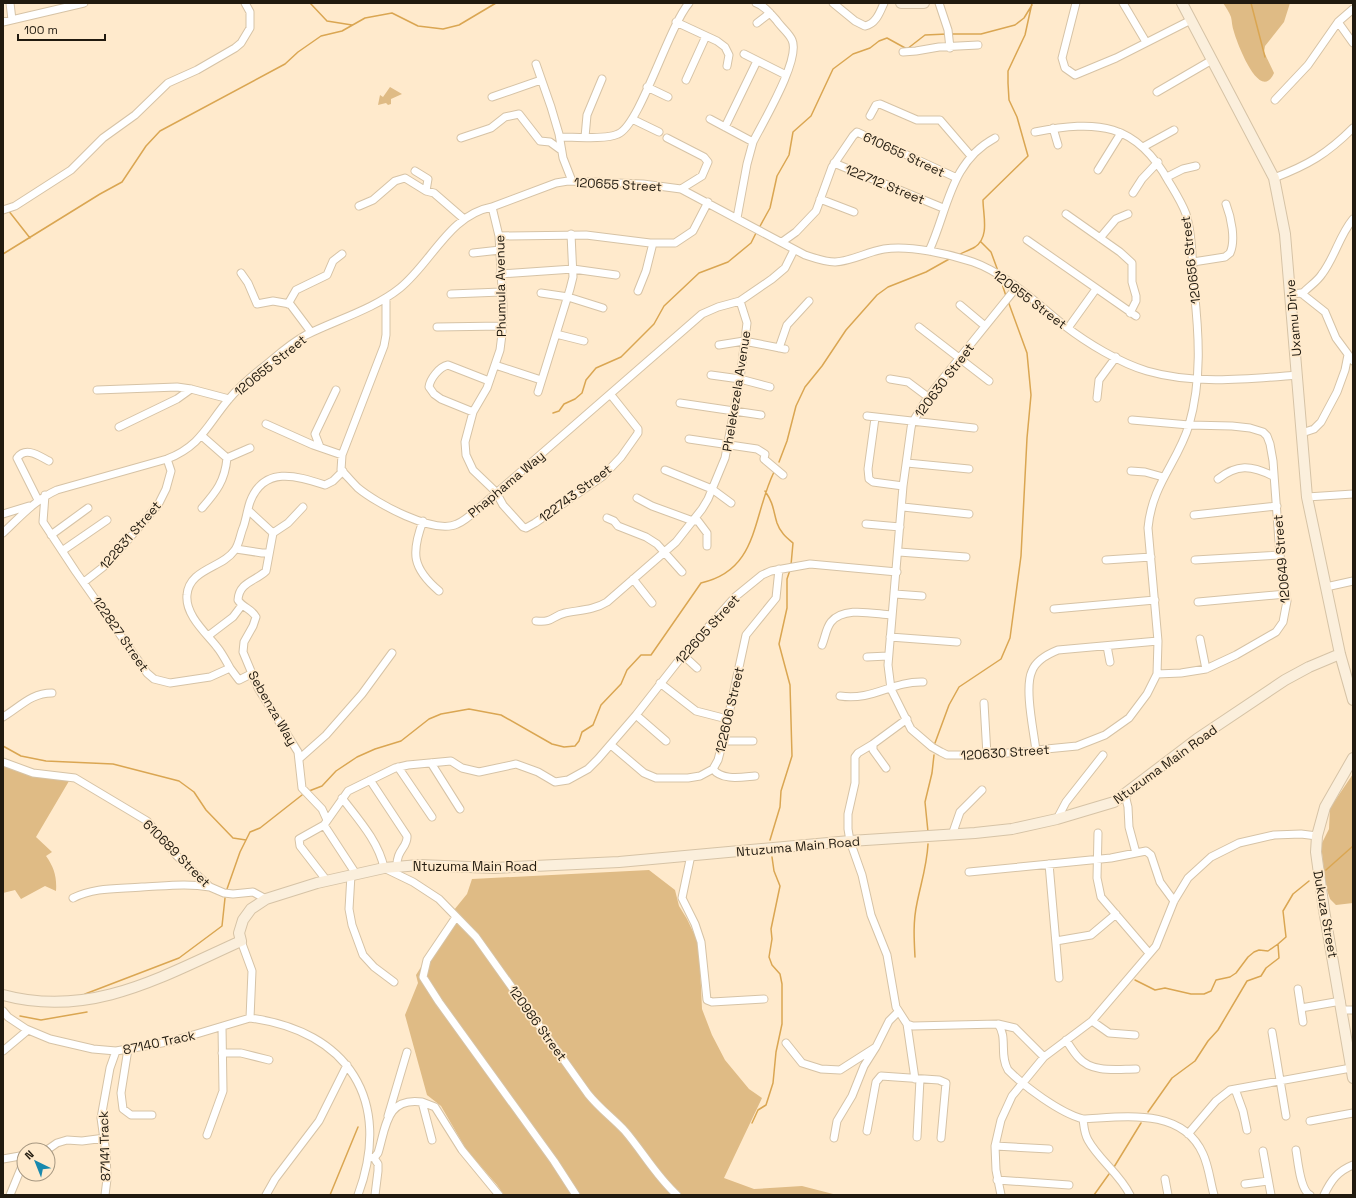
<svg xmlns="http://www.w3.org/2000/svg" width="1356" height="1198" font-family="'Space Grotesk',sans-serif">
<rect width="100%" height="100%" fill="#ffeacc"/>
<path fill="#dfbb85" d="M1223,3H1290L1284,22L1265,46L1264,52L1274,73C1260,104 1237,43 1234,32C1232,27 1232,21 1231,17C1229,12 1226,7 1223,3Z
M390,87L402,94L391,99V104L388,105L386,103L378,105L380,95L383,97Z
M3,765L46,778L69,781L36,837L52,852L46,856C54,867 57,877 56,891L45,886L21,899L15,890L3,893Z
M1353,774V903L1336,905L1330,899L1326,887L1321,845L1329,829L1330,808Z
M649,870L675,890L679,906L687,919L699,944L702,1009L712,1035L725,1060L749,1089L762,1098L724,1178L754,1189L802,1186L837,1195H504L497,1185L466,1149L441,1106L427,1095L405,1015L418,983L416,975L451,919L454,910L467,894L472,879Z"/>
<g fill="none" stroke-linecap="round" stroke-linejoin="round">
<path stroke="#daa652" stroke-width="1.5" d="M310,3L327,21L352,25
M1251,3L1265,57
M951,34H981L1015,25L1024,18L1032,5
M8,210L30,238
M759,228L770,208L777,176L789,155L793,132L811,116L833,69L853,54L870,48L879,41L887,38L907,49L925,35L947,34
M981,242L991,252L998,271
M3,254L100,194L122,182L146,146L160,131L285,64L298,52L321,36L342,31L365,18L392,13L418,26L443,29L459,25L496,3
M958,255C964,252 970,250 975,247C990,237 983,215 983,200L1028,156L1017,117L1009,100L1008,83V71L1025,35L1032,3
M1000,278L1006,296
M553,413L559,411L564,404L575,399L582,393L586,380L596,368L621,357L654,324L664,306L699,273L728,262L751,243L757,231
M779,462L787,441L796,406L805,387L822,366L846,330L877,295L888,287L926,272L951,258
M765,491C774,504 773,510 777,523C780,532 786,537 793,543L791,565
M935,743L949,705L959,687L1001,659L1010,638L1021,556L1027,438L1031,395L1027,353L1008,301
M3,746L21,756L46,761L113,764L179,781L194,792L206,810L233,838L246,840L250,832L260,828L302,795
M309,791L322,786L336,771L357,757L375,749L401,741L429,719L441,714L469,709L501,715L552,744L564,747L575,746L579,741L582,732L593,725L601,705L621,684L627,670L641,655H651L701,583C759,570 752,517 774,472
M928,832L925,802L932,773L934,755
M770,840L780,807L781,791L792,756L790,685L779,644L787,608V579L790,570
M1326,870L1353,846
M227,889L240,852L246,840
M915,957C914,939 913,921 917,903C921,883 927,865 928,844
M1135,980L1155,990L1165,988L1191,994H1204L1211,991L1216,980L1230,977L1236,973L1248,957L1254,952L1259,950L1268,951L1278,944
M85,994L179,958L222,926L225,898
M20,1016L41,1020L87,1012
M1148,1112L1172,1078L1195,1061L1208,1041L1218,1030L1247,981L1261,976L1266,968L1279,958L1278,944L1286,937L1283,911L1293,894L1309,881
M752,1123L758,1110L766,1105L773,1083L776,1052L782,1024V984L780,974L772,965L769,957L772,939L771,929L780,886L774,871L772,857
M1114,1167L1141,1123
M330,1195L358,1127
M1094,1195L1109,1174"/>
<g stroke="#d6c3a6" stroke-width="9">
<path id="street" d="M10,3L12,20
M833,3L855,21L865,26C876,24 880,12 884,3
M939,3L948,30L950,48
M1076,3L1062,58L1065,68L1075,75L1116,58L1191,20
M1123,3L1146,42
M3,22L84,3
M676,22L717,41L725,47L729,55L727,66
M1338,22L1353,43
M757,23L770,13
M903,52L916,51L939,47L978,45
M744,54L786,75
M536,64L551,107L559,134L563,158L572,181
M686,80L706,36
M647,87L668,97
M1157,92L1212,60
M492,97L541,80
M1275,100L1308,65L1338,22L1353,9
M870,116L876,105L880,104L917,120H940L971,156
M632,119L659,132
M710,119L753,142L747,164L737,218
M725,127L757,61
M1053,128L1058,145
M560,137C575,137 605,140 618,134C640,125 668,28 689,3
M585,137L587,115L602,79
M461,138L491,128L505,117L519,114L540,141L550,142L561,150
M667,138L704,157L708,162L702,176L681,189
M753,142C763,122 801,59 792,40C789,33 781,27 777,21C771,14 765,6 756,3
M1143,147L1174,130
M834,163L943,208
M1098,170L1121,133
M415,171L428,179L426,191
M1167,177L1183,169L1196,166
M1274,178C1308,165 1327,154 1353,128
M1133,193L1142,179L1158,162
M820,199L854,212
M359,206L373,200L395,181L405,178L426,191L434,193L464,219
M492,207L499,236L503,306L502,334L500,350L487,388L473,412L465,442L466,455L473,470L496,492L503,505L523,527L526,528L535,523L603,476L621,457L638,433V429L611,395
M3,210L15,206L71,170L103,138L135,115L168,83L197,70L235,48L241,43L250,28V12L245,3
M1066,214L1120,252L1132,263V282L1136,296V301L1130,313
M499,236L586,235L650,243H675L693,231L708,202
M1100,238L1116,219L1128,214
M1027,240L1136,316
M782,242L796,232L816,211L832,167L853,136L857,132L957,178
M929,251C948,210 950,162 995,138
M473,253L500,250
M1193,262L1225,257L1230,253C1236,240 1231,217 1226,204
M241,273L248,283L257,304L273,301L290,304L311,332
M500,274L573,269L616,275
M1016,288L928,397L912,423L911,428L903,486L888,665L891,689L911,729L932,747L941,752L947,755H987L1077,746L1105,735L1129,718L1147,694L1157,674L1158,641L1148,528C1152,484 1178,462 1189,425C1202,380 1199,334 1194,289C1192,265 1193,238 1186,214C1182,203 1175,192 1169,182C1136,122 1097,120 1035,132
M638,291L646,271L653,243
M541,293L568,297L603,308
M451,294L501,292
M1291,294L1301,293L1325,312L1336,338L1353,361
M1302,294C1308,287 1317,282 1322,274C1335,257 1339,236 1353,219
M386,298V335L384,346L342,455L341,470C347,476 352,482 358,488C376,503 434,535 457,524C467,520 477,509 486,502L702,314L718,307L740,301L772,279L785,268L794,250
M288,304L296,290L327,275L333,261L342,254
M960,305L985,326
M437,327L502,326
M919,327L989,381
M1068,328L1096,289
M556,334L584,341
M719,345L744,341L785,349
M779,348L787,325L809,301
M495,365L541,380
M711,375L740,379L770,387
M890,379L908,382L928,397
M97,390L177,387L191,389L229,399
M538,392L570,289L573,277L571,234
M1097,398L1099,380L1116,357
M680,403L761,415
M473,412L441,399L434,394L429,387C430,379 439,367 448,365L489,381
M867,416L974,428
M875,418L868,469L869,479L873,482L903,486
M1132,420L1189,425L1232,426L1250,428L1263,432L1267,436L1270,444L1273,461L1280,555L1287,601L1283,622L1276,632L1236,655L1206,669L1181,673L1157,674
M266,424L313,445L342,455
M119,427L177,399L191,389
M1302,433L1314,429L1321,422L1337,392L1345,370L1348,355
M202,436L227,458
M689,439L757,449L765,454L764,459L783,475
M320,447L315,434L336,390
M227,458L250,448
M907,463L969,469
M665,470L712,489L731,503
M1131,471L1145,472L1163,477
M1218,479C1237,464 1251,465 1273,476
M45,495L43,522L76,572L147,673L154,679L170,683L210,677L230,668L239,680L251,674
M1307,497L1353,494
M637,498L652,506L693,521H698L707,533V546
M38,500L17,458C26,446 39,456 49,461
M303,507L288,523L273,533L266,571C256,581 239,582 238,600C243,608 252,609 256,617L253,626L244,642L243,652L258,688L298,752L302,788L322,809L327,820
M903,507L969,514
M202,508C216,492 225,481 227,458
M248,510L273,533
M3,514L29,506
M1194,515L1277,506
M607,518L614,521L618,526L646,537L657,544L682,572
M423,521C411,553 412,568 439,591
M866,524L900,527
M3,533C21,516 35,500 57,490L167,459C201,446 207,425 229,399C240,386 253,375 267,364C279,354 291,343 306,335C336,320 374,309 400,288C432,262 449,215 492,207L556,183L568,181L643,184L681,189L805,255C814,258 825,262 835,262C852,261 867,252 884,249C910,245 949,254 973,262C1005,273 1039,305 1065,326C1087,343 1120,363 1147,371C1195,385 1248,379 1297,375
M51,535L88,508
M236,549L262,553H269
M62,551L107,520
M899,552L966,557
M1106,560L1151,557
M1195,560L1280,555
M633,579L652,603
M84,582L107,564L158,505L166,489L171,471L167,459
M1326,587L1353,581
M895,594L922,596
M1198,602L1286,594
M1054,609L1155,600
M536,621C553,623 552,616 565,613C580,610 594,610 607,602L676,542L702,509L708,499L725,458L740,379L747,323L740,301
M208,636L233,617L242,605
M890,637L957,642
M1200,639L1206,669
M822,645C825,638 826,628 831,622C844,606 874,614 891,615
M1107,646L1110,662
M683,655L697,668
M867,657L888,656
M230,668C226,661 222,653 217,647C206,633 185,615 187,595C189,569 222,568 234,551C239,546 240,535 243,528C246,520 247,511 250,502C264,465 297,476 325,485L333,481L343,471
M660,683L696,711L727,719
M840,696C873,701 892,681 923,682
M984,703L987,755
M636,715L666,741
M3,717C20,707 31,693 52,693
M723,741H753
M873,744L858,753L855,757V783L848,814V829L850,841L862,875L871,915L887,955L896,1007L907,1024L913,1026L998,1024C1008,1037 999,1055 1008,1070C1025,1087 1060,1113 1083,1119C1124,1117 1182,1107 1203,1154C1209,1167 1210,1181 1214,1195
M611,745L644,773L656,778H688L700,776L713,769L718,760L723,741L746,635L776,598L779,569
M1036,751C1034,732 1024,688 1032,671C1036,660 1048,654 1058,650L1158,641
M299,759L326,735L362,694L392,653
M3,762L33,773L75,778L147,821L177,856L210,887L224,893L233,894L253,892L266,899
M431,763L460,809
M398,767L432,817
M886,768L873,750V744L907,719
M713,769C722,781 742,777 755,776
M370,780L407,836C408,847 396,850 397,867
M1125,795L1128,807L1129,827L1136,853
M342,798C358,819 379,842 384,868L413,882L439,899L476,937L588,1094C600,1109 613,1118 625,1131C643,1152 656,1176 677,1195
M1057,819L1066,802L1103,755
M324,825L356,874
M1098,833L1097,878L1101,897L1149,953
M952,835L960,812L982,790
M691,855L682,898L695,924L701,942L707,1000L712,1002L764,999
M1049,864L1059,978
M969,872L1111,858L1146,851L1151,855L1160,882L1174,901
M351,875L349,909L352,925L363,955L374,967L394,982
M327,881L300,846L299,839L324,825L348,791L395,768L408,765L451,761L462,768L479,772L516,764L538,772L555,782L568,780L588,769L598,759L636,715L683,655L735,597L762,575L771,571L810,564L897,572
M73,898C95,887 118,889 142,887C165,886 187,883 210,887
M456,917L427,960L423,977L439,1002L554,1161L576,1195
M241,941L252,971L250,1018C348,1031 393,1100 358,1195
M1056,941L1091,935L1116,914
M1298,989L1303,1022
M1301,1008L1341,1001
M1342,1010H1353
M3,1011L8,1017L26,1029L50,1039L93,1049L116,1051L173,1041L250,1018
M1092,1021L1109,1033L1135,1035
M907,1024L915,1079
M998,1024L1015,1028L1044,1057
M1272,1032L1286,1116
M1066,1040C1070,1046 1074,1053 1079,1058C1092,1073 1117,1069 1136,1069
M786,1043L802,1063L821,1069L840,1070L876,1047L889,1021L898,1012
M128,1049L121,1093L123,1109L131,1115H152
M3,1051L28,1030
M222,1053H241L269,1060
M1235,1089L1243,1111L1247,1130
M422,1102L435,1107L462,1150L499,1195
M388,1116L407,1052
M1083,1119C1084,1126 1084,1133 1088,1140C1099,1160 1120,1174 1130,1195
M1310,1121L1353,1113
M867,1131L876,1082L881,1076L939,1080L946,1083L941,1138
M1188,1134L1216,1101L1230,1090L1351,1068
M207,1135L223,1091L222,1027
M917,1137L920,1079
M834,1138L837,1121L852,1096L864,1066L876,1047
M995,1146L1049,1149
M47,1150L57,1143L67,1140L82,1141L105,1138
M1296,1150C1298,1161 1300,1190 1310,1195
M1263,1151L1271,1195
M369,1157L374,1158L378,1164V1171L375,1195
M374,1158L378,1153C386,1127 386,1097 422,1102L432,1140
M3,1159L20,1156L24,1158
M1165,1179L1168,1195
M997,1180L1069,1185
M1245,1184L1268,1181
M10,1195L24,1161
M105,1195L107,1179L106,1153L101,1118L110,1068L116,1051
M266,1195L275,1179L319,1121L347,1065
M1001,1195L996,1170L995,1146L1001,1120L1012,1096L1044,1057L1092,1021L1156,946L1174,901L1188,878L1211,857L1239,843L1274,835L1301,834L1317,836
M1324,1195C1331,1180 1338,1171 1353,1165"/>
</g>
<g stroke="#d6c3a6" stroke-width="12">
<path id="secondary" d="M901,3H924
M1182,3L1274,178L1285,234L1307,497L1340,654L1353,700
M1353,758L1325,807L1317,836L1316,852L1324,910L1353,1078
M3,995C91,1019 163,976 241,941L239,933L243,920L251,909L266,899L317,883L384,868L419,865L494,868L619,862L850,841L975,833L1012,829L1057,819L1114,802L1197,739L1285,680L1309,667L1340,654"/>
</g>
<use href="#street" stroke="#fff" stroke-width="7"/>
<use href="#secondary" stroke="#fbefdc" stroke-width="10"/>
</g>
<g text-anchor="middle" stroke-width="3.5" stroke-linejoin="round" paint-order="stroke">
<g font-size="13" fill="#211a0f" stroke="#ffeacc">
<text transform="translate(904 154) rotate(25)" y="5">610655 Street</text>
<text transform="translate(618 184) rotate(3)" y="5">120655 Street</text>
<text transform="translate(885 184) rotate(22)" y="5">122712 Street</text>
<text transform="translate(1190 260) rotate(-97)" y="5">120656 Street</text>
<text transform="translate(500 286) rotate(-91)" y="5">Phumula Avenue</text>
<text transform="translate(1030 299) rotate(37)" y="5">120655 Street</text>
<text transform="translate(1293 318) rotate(-95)" y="5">Uxamu Drive</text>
<text transform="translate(270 365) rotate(-39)" y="5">120655 Street</text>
<text transform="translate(944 380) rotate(-53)" y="5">120630 Street</text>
<text transform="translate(736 391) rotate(-81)" y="5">Phelekezela Avenue</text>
<text transform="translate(506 484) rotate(-40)" y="5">Phaphama Way</text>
<text transform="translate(575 493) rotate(-37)" y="5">122743 Street</text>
<text transform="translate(130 535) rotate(-49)" y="5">122831 Street</text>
<text transform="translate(1281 559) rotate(-95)" y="5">120649 Street</text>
<text transform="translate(707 629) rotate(-48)" y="5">122605 Street</text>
<text transform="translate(121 634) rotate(55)" y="5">122827 Street</text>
<text transform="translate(273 708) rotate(60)" y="5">Sebenza Way</text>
<text transform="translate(729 710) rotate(-77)" y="5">122606 Street</text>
<text transform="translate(1005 752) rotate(-4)" y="5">120630 Street</text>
<text transform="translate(1165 764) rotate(-36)" y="5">Ntuzuma Main Road</text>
<text transform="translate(798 846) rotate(-5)" y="5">Ntuzuma Main Road</text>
<text transform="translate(177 853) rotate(45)" y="5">610689 Street</text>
<text x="475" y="871">Ntuzuma Main Road</text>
<text transform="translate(1326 914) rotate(80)" y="5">Dukuza Street</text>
<text transform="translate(538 1023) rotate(54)" y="5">120986 Street</text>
<text transform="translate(159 1042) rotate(-12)" y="5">87140 Track</text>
<text transform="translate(104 1146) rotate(-92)" y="5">87141 Track</text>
</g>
</g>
<rect width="1356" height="1198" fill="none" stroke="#211a0f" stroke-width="8"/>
<g transform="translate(36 1162) rotate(317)"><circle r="19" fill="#ffeacc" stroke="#a69780"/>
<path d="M0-3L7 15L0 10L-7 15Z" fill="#1889ae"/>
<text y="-6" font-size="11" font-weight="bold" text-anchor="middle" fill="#211a0f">N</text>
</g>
<path d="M18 34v6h87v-6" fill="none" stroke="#211a0f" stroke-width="2"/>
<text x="24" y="34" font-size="12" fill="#211a0f" stroke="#ffeacc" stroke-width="3" paint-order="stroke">100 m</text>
</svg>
